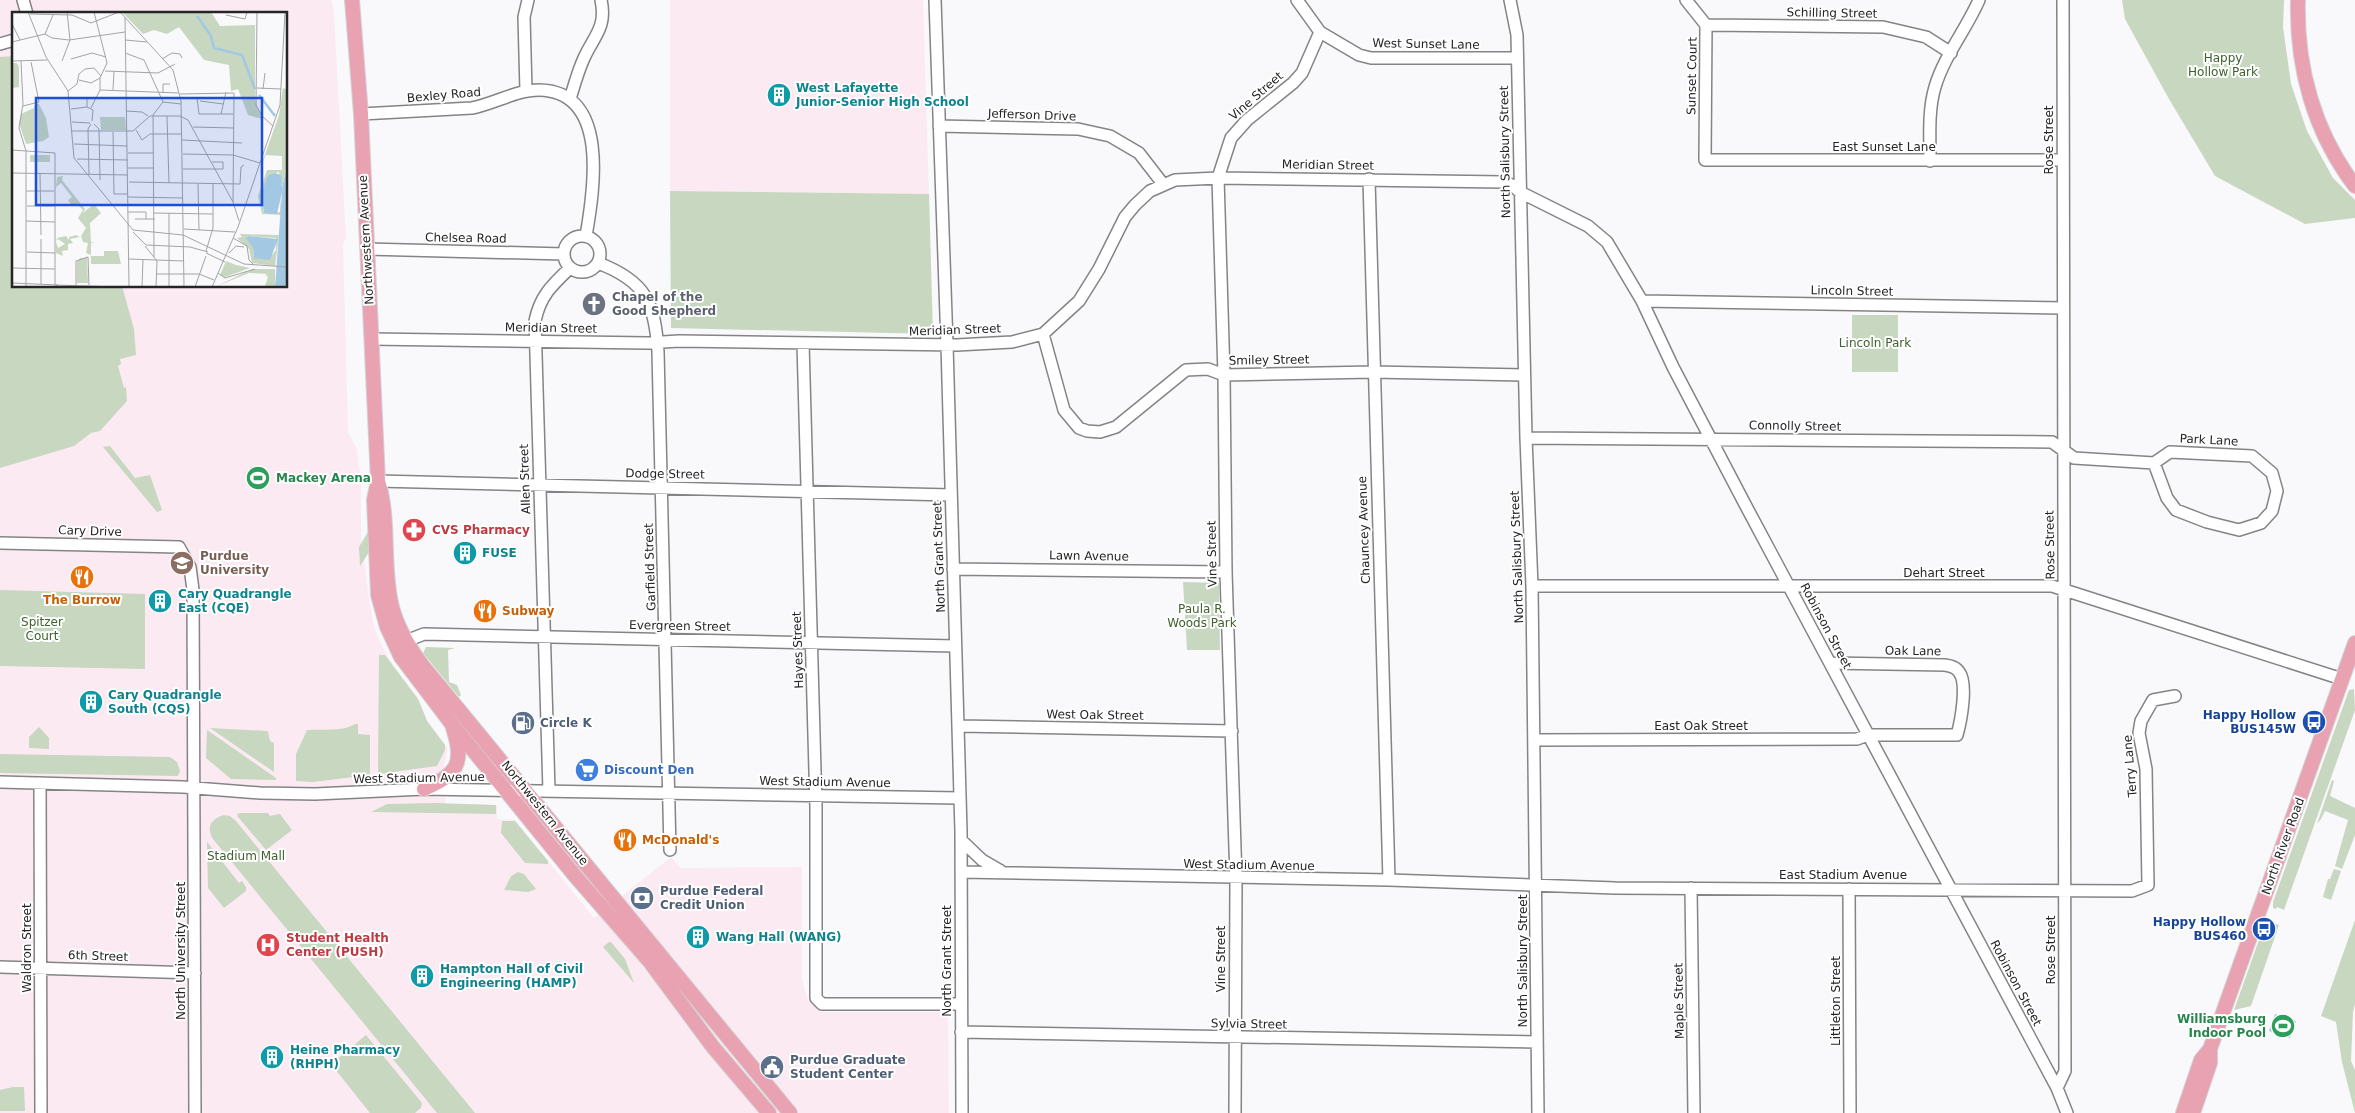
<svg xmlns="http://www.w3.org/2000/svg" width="2355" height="1113" font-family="'DejaVu Sans',sans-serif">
<rect width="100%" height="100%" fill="#f9f9fb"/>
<path fill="#fceaf3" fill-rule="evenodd" d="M0,0H332L334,14L346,238L343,244L348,431L357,450L361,481V536L368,591L374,627L381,644L394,667L419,699L427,720L448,749L444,765L445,804L497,805V819L515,820L594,918L671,857L681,868L802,867V979L809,1003L822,1012H948L949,1113H0ZM14,14H286V286H14Z
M670,0H923L929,194L670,191Z"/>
<path fill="#c7d7c0" d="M2122,0H2284L2283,27L2291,84L2307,131L2333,178L2355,200V218L2305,224L2215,176L2169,99L2125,19Z
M14,56V286H122L134,329L136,355L120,359L121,364L118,366L124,388L126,387L127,401L100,431L91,433L74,446L0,468V57Z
M670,191L929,194L933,334L671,328Z
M1852,315H1898V372H1852Z
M110,446L135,478L150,475L162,510L157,512L103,447Z
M369,530V552L360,566L359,547Z
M1183,582L1219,583L1220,650H1187Z
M0,590L145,594V669L0,666Z
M426,647L455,648L448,650L449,682L457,685L461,695L459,697L423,653Z
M379,655H385L418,699L427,721L445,745V750L437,766L378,774Z
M2354,689L2355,710L2284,910L2277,907L2276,909L2273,908V902L2349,690Z
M355,724H358V734L370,735V775L313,782L296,781V754L307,730C322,729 342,732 355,724Z
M39,727L49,738V749L29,748V737Z
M210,728L268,731L270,741L274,743V772Z
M207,730L276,778V780L231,779L206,758Z
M0,754L170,757L177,762L180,771L178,776L0,773Z
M2332,780L2334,781L2330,796L2355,808V835L2342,869L2335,866L2348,820L2325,811L2321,819L2317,824Z
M435,803L496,805V814L371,812L387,804Z
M240,813H268L270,816L280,814L292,830L266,850L238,817L237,814Z
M224,815L230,816L236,821L475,1113H437L213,839C206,828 211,818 224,815Z
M502,821H515L548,861V864L525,863L501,833Z
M207,842L239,883L242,881L246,887V891L224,908L208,888Z
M2334,869L2341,871L2331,900L2323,897L2328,879H2330Z
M518,872L524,874L536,889L528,892L504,890L511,876Z
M2355,920V1004L2353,1012L2351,1061L2355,1070V1113L2342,1062L2336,1022L2321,1016Z
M2268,921L2279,925L2251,1006L2234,1010L2265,923Z
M609,942H611L625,959L634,983L603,947Z
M366,1035L422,1103L421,1108L415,1113H370L331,1064Z
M13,1087H24L25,1111H0V1090Z"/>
<path fill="#a3c8e3" d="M2275,1014L2296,1021L2290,1038L2269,1031Z"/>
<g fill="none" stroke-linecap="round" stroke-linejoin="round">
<g stroke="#848486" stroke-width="14">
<path id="minor" d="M23,0L27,14
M935,0L947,345L961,831L962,1113
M1297,0L1320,32L1359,55L1371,58H1517
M1510,0L1517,35L1526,438L1532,586L1538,1113
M1686,0L1706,25L1705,160H2062
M1706,25L1883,27L1926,37L1951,53
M0,44L14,40
M526,91L524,17L528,0
M570,99C574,86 578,71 584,58C594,36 607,27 601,0
M361,114L472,108C494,104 516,90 539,90C610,91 594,190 586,236
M939,126L1078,129L1110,136L1139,153L1163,184
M1930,161C1930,137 1928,110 1935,87C1944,56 1966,30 1979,0
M1369,179L1389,880
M564 254a18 18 0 1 1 36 0a18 18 0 1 1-36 0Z
M367,249L564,254
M598,263C646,281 655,303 658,352L670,850
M1642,301L2063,308
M1043,334L1064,410L1079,428L1087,431L1100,432L1116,427L1186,370L1208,369L1224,375L1373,372L1524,375
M371,339L647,343L679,341L957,345L1012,342L1043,334L1079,301L1099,269L1125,217L1135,205L1150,191L1175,180L1218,178L1503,182L1512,185L1520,192L1588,226L1607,242L1642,301L1673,367L1747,508L2057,1088L2067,1113
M803,343L816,807V998L822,1004H961
M1526,438L2052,442L2074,458L2154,463
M2170,452L2252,456L2272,473L2277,491L2272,511L2261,523L2239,530L2207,522L2176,510L2167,498L2154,463Z
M378,481L951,495
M0,543L179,547L190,567L193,590L195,1113
M953,569L1226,572
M1532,586H2052L2342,679
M406,641L424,634L955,646
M958,726L1232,731
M1534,740L1857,739L1868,735H1957C1961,721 1968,683 1959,672C1956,667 1951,666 1945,665L1830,663
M0,782L183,787L260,793L315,794L424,789L959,798
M40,783L41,1113
M549,791L535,321C540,296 552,285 570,268
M961,840L982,860L1001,871
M961,872L1389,880L1615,888L2132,891L2148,885L2146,769L2139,733L2141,721L2153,700L2175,696
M1691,888L1694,1113
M1849,889L1850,1113
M0,967L195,973
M961,1032L1537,1042
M2057,1088L2065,1071L2063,0
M1235,1113L1236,879L1226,572L1224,375L1218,178L1231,138L1247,120L1293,83L1302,73L1320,32"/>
</g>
<g stroke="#d3d3d4" stroke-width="16">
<path id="major" d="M352,0L361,114L378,481C390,520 382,562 391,603C396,626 408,646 422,665L790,1113
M2298,0C2296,67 2314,132 2355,186
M378,481L374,500L378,595L387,627L401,657L451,723L576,877L650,962L713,1047L769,1113
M424,789C457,774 465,764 453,728
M2183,1113L2201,1060L2210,1049
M2193,1113L2210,1063V1049L2355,643"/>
</g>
<use href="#minor" stroke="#fff" stroke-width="11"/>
<use href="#major" stroke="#e8a2b2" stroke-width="14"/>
</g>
<defs>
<g id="building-disc" transform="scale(1.25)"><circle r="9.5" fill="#0f9aa8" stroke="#fff"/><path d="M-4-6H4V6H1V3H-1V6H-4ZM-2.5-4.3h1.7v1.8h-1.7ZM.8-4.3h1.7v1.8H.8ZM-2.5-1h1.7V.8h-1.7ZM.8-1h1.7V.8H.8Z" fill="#fff"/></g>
<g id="church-disc" transform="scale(1.25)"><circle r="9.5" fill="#6b7280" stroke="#fff"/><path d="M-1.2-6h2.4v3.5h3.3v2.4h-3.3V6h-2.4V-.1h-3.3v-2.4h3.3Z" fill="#fff"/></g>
<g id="stadium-disc" transform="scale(1.25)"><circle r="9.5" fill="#2e9e5b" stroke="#fff"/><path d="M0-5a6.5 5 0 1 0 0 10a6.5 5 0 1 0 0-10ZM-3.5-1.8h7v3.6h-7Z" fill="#fff"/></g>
<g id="pharmacy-disc" transform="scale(1.25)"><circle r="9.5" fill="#e0444e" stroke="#fff"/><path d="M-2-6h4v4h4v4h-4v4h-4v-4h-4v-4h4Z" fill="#fff"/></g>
<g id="university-disc" transform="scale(1.25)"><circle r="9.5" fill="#8d6e63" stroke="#fff"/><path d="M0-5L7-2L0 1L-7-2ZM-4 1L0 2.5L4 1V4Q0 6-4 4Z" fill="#fff"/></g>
<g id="restaurant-disc" transform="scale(1.25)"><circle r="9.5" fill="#e8710a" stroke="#fff"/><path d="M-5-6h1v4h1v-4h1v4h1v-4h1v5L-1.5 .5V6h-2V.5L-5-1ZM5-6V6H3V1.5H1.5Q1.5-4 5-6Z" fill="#fff"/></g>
<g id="bus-disc" transform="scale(1.25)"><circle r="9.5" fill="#1a4fb4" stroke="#fff"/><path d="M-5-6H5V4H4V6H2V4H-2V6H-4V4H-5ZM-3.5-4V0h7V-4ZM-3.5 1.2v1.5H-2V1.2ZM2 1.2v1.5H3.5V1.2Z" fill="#fff"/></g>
<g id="fuel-disc" transform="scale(1.25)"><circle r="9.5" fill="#5c6f8a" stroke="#fff"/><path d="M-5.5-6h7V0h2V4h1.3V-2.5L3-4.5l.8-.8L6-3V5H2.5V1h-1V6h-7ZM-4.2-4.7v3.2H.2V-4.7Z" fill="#fff"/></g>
<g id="supermarket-disc" transform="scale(1.25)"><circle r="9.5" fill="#3f7fe0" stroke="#fff"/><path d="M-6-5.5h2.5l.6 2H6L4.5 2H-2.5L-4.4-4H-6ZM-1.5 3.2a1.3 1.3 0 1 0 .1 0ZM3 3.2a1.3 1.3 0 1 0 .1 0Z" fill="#fff"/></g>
<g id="bank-disc" transform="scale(1.25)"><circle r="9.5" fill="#5c6f8a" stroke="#fff"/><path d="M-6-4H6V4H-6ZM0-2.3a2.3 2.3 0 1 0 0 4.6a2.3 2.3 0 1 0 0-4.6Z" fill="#fff"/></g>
<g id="hospital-disc" transform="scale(1.25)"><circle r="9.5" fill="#e0444e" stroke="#fff"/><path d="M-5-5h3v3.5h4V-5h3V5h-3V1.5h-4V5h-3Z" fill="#fff"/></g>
<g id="civic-disc" transform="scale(1.25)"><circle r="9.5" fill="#5c6f8a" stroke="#fff"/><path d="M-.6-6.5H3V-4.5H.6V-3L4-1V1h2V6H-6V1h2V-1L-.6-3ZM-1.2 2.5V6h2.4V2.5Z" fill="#fff"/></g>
</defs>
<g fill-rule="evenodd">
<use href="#building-disc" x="779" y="95"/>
<use href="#church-disc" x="594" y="304"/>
<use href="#stadium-disc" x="258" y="478"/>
<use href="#pharmacy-disc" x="414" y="530"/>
<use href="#building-disc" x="465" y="553"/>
<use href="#university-disc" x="182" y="563"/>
<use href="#restaurant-disc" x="82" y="577"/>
<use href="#building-disc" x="160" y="601"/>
<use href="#restaurant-disc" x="485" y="611"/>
<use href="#building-disc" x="91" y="702"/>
<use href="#bus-disc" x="2314" y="722"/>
<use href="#fuel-disc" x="523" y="723"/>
<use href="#supermarket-disc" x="587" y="770"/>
<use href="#restaurant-disc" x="625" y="840"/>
<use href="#bank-disc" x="642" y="898"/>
<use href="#bus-disc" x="2264" y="929"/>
<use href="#building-disc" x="698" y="937"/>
<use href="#hospital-disc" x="268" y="945"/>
<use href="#building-disc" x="422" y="976"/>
<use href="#stadium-disc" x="2283" y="1026"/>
<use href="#building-disc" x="272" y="1057"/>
<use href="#civic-disc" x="772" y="1067"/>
</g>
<g text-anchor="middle" stroke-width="4" stroke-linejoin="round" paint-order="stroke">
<g font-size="12" fill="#252526" stroke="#fff">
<text transform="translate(1832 13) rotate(1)" y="4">Schilling Street</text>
<text transform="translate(1426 44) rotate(1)" y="4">West Sunset Lane</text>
<text transform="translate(1692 76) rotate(-89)" y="4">Sunset Court</text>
<text transform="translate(444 95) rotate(-5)" y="4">Bexley Road</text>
<text transform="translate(1256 96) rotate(-41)" y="4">Vine Street</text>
<text transform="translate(1032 115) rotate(2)" y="4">Jefferson Drive</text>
<text transform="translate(2049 140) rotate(-90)" y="4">Rose Street</text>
<text x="1884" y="151">East Sunset Lane</text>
<text transform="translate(1505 152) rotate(-91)" y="4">North Salisbury Street</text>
<text transform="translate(1328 165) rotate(1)" y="4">Meridian Street</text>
<text transform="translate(466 238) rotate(1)" y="4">Chelsea Road</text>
<text transform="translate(366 240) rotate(-93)" y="4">Northwestern Avenue</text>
<text transform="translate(1852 291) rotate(1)" y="4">Lincoln Street</text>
<text transform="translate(551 328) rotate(1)" y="4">Meridian Street</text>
<text transform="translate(955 330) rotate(-2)" y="4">Meridian Street</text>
<text transform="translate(1269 360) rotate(-1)" y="4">Smiley Street</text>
<text transform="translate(1795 426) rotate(1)" y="4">Connolly Street</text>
<text transform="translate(2209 440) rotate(3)" y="4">Park Lane</text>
<text transform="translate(665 474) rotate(1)" y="4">Dodge Street</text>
<text transform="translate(525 479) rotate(-92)" y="4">Allen Street</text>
<text transform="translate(1364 530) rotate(-92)" y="4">Chauncey Avenue</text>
<text transform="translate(90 531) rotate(2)" y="4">Cary Drive</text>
<text transform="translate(2050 545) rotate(-91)" y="4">Rose Street</text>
<text transform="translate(1212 554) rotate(-91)" y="4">Vine Street</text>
<text transform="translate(1089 556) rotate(1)" y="4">Lawn Avenue</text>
<text transform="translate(939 557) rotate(-92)" y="4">North Grant Street</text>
<text transform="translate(1517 557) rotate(-92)" y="4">North Salisbury Street</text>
<text transform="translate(650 567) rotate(-92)" y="4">Garfield Street</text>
<text x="1944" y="577">Dehart Street</text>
<text transform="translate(680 626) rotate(1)" y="4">Evergreen Street</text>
<text transform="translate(1826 626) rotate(62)" y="4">Robinson Street</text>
<text transform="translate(798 650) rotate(-92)" y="4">Hayes Street</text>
<text transform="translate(1913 651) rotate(1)" y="4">Oak Lane</text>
<text transform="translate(1095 715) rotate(1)" y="4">West Oak Street</text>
<text x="1701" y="730">East Oak Street</text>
<text transform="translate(2130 766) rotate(-95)" y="4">Terry Lane</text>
<text transform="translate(419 778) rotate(-1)" y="4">West Stadium Avenue</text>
<text transform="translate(825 782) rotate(1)" y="4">West Stadium Avenue</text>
<text transform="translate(545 813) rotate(51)" y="4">Northwestern Avenue</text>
<text transform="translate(2283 846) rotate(-70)" y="4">North River Road</text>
<text transform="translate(1249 865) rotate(1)" y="4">West Stadium Avenue</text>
<text x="1843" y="879">East Stadium Avenue</text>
<text transform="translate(27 948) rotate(-90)" y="4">Waldron Street</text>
<text transform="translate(2051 950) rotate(-90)" y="4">Rose Street</text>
<text transform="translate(181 951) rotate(-90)" y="4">North University Street</text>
<text transform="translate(98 956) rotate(2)" y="4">6th Street</text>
<text transform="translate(1221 959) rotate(-90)" y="4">Vine Street</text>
<text transform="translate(947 961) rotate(-90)" y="4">North Grant Street</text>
<text transform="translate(1523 961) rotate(-90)" y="4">North Salisbury Street</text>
<text transform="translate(2016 983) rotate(62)" y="4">Robinson Street</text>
<text transform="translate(1679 1001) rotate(-91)" y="4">Maple Street</text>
<text transform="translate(1836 1001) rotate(-90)" y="4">Littleton Street</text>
<text transform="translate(1249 1024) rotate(1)" y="4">Sylvia Street</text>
</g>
<g font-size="12" fill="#40602e" stroke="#fff">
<text x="2223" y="62">Happy<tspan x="2223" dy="14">Hollow Park</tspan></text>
<text x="1875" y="347">Lincoln Park</text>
<text x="1202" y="613">Paula R.<tspan x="1202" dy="14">Woods Park</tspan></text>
<text x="42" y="626">Spitzer<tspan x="42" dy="14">Court</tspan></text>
<text x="246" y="860">Stadium Mall</text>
</g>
<g font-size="12" font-weight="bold" fill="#0d838f" stroke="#fff" text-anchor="start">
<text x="796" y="92">West Lafayette<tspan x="796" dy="14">Junior-Senior High School</tspan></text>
<text x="482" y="557">FUSE</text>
<text x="178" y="598">Cary Quadrangle<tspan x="178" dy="14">East (CQE)</tspan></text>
<text x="108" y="699">Cary Quadrangle<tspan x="108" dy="14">South (CQS)</tspan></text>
<text x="716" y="941">Wang Hall (WANG)</text>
<text x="440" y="973">Hampton Hall of Civil<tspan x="440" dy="14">Engineering (HAMP)</tspan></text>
<text x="290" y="1054">Heine Pharmacy<tspan x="290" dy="14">(RHPH)</tspan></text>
</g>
<g font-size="12" font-weight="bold" fill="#5b616d" stroke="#fff" text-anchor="start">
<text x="612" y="301">Chapel of the<tspan x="612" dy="14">Good Shepherd</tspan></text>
</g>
<g font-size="12" font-weight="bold" fill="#27864d" stroke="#fff" text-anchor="start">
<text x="276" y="482">Mackey Arena</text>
<text x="2266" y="1023" text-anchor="end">Williamsburg<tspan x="2266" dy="14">Indoor Pool</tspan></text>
</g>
<g font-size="12" font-weight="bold" fill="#be3a42" stroke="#fff" text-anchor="start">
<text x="432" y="534">CVS Pharmacy</text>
<text x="286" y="942">Student Health<tspan x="286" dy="14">Center (PUSH)</tspan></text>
</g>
<g font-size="12" font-weight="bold" fill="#785e54" stroke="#fff" text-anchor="start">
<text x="200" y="560">Purdue<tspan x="200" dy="14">University</tspan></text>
</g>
<g font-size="12" font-weight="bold" fill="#c56008" stroke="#fff" text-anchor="start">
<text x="82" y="604" text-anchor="middle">The Burrow</text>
<text x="502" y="615">Subway</text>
<text x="642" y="844">McDonald's</text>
</g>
<g font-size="12" font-weight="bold" fill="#164399" stroke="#fff" text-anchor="end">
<text x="2296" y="719">Happy Hollow<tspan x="2296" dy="14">BUS145W</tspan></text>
<text x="2246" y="926">Happy Hollow<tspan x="2246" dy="14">BUS460</tspan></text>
</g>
<g font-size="12" font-weight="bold" fill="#4e5e75" stroke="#fff" text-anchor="start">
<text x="540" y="727">Circle K</text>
<text x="660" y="895">Purdue Federal<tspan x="660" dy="14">Credit Union</tspan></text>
<text x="790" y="1064">Purdue Graduate<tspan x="790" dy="14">Student Center</tspan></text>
</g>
<g font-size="12" font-weight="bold" fill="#366cbe" stroke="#fff" text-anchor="start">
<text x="604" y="774">Discount Den</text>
</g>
</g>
<g transform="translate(12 12)">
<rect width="275" height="275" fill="#f9f9fb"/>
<path d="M110,0H199L208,14L243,13V89L250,107L236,103L226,77L219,79L217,53L192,48L167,15L155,22L142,18L131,22ZM0,51H5L7,55V75L0,76ZM271,76L274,77L275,84V152L270,176L267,160L256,163L249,188L252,201L268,200L269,180V203L250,202L246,184L255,158H270V144L254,143L250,151L267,103ZM23,92H27L34,106L37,125L31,129L14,132L7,111L9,102L22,96ZM88,105H113L114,118H89ZM18,143H38V150H18ZM51,164L50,168L73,197L71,201L82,192L89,201L78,211L79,230H83L79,231V243L74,241L76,231L71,230L69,224L74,216L66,206L71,198L65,192L60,194L56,188L60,185L49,171L44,175L45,165ZM228,222L267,223L263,254L240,251L237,237L225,226L230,225ZM235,224L264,226V238L260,243L242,246L241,236ZM64,223L68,225L58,227L61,231L56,232V238L50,239L51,244L44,241V230L46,236L53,232L46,227L44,229L45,226L54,224L57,228V225ZM92,239H106L109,252H79V244H92ZM68,246H75L76,271H65V250ZM214,249L224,253L238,256L213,265L208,263ZM240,257H263V275L253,274L256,265L253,263L256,262L237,261L203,275Z" fill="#c7d7c0" fill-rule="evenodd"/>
<path d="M275,154V275H263L270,180L265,202L252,201L249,183L256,163L263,161L269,163L270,176ZM236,224L266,227L258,248L242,246L241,236L234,226Z" fill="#a3c8e3"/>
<path fill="none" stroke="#a3c8e3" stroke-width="2.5" d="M185,4L199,24L202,36L230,43L243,77M247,83L263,104"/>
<path fill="none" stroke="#a4a4a6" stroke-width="1" d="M16,0L34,45L56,79L62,146L121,218L171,223L232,252L275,255M108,0L161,58L169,89L172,275M245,0L244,93L250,104L261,114M18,2L60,3L79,11L107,0M214,3L233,7L235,0M113,5L117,275M0,12L8,28M33,22L41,3M113,28L135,30M0,30L33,22L40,26L57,28L113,20M113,41L132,48L151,90L169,92M59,47L80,41L94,45M150,47L160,41L168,42L170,46M0,49L35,48M9,49L11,92L7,116L14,139V275M50,49L58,28L55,0M93,59L146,61L163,52M67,68L79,71L88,66M245,76L269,77M251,77L253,61M88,78L167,81M101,78L102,59M56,79L65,72L67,62L73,57L82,56L89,64M151,80V72H158M168,82L222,81L221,190M185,86L187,102H221M188,89L211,92M11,94L27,90L19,50M75,95L81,98L80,109M75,95V86H82M79,96L88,78V66L95,51L82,0M59,97L75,95M114,99L130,100L136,104M209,102L214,80M155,104L157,171M60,110L78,111M82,112L87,117L88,168M181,115L222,116M124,118L130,128L138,122H170M60,119H121L138,104H168L176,108L221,190L227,209M101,120L102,182H116M170,128L230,131M62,132L115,134M0,138L43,141V273M116,141H142M171,142L221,143L248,151M65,147L116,148M116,156H142M171,157H211V150H200M0,161L116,163M28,162L29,223M77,162L76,117L79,112M117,170L228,172L229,155L232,153M186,172L187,218M14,179H42M116,185L171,186M15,194H43M116,200H134V207M142,201L201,202M157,201V275M123,207H143M14,209L43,210M172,217L223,220M121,220L134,233L178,235L196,240M221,226L235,234L237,248L242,253M29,227V272M133,234L145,249L144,275M194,239L201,216V172M15,240L43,241M194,241L213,250M217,241L224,234L232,235M142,245L141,103L151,90M117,247L172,249M0,256L43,257M206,261L213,266L243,257M145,262H187L202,268M0,271L46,273M43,273L107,275M64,273V249L76,245L77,273M130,275L131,247M183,275L194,244M200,275L226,215L268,93L273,0"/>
<path fill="#1d4ed8" fill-opacity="0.15" stroke="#1d4ed8" stroke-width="2.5" d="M24,86H250V193H24Z"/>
<rect width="275" height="275" fill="none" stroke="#252526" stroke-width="2.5"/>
</g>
</svg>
